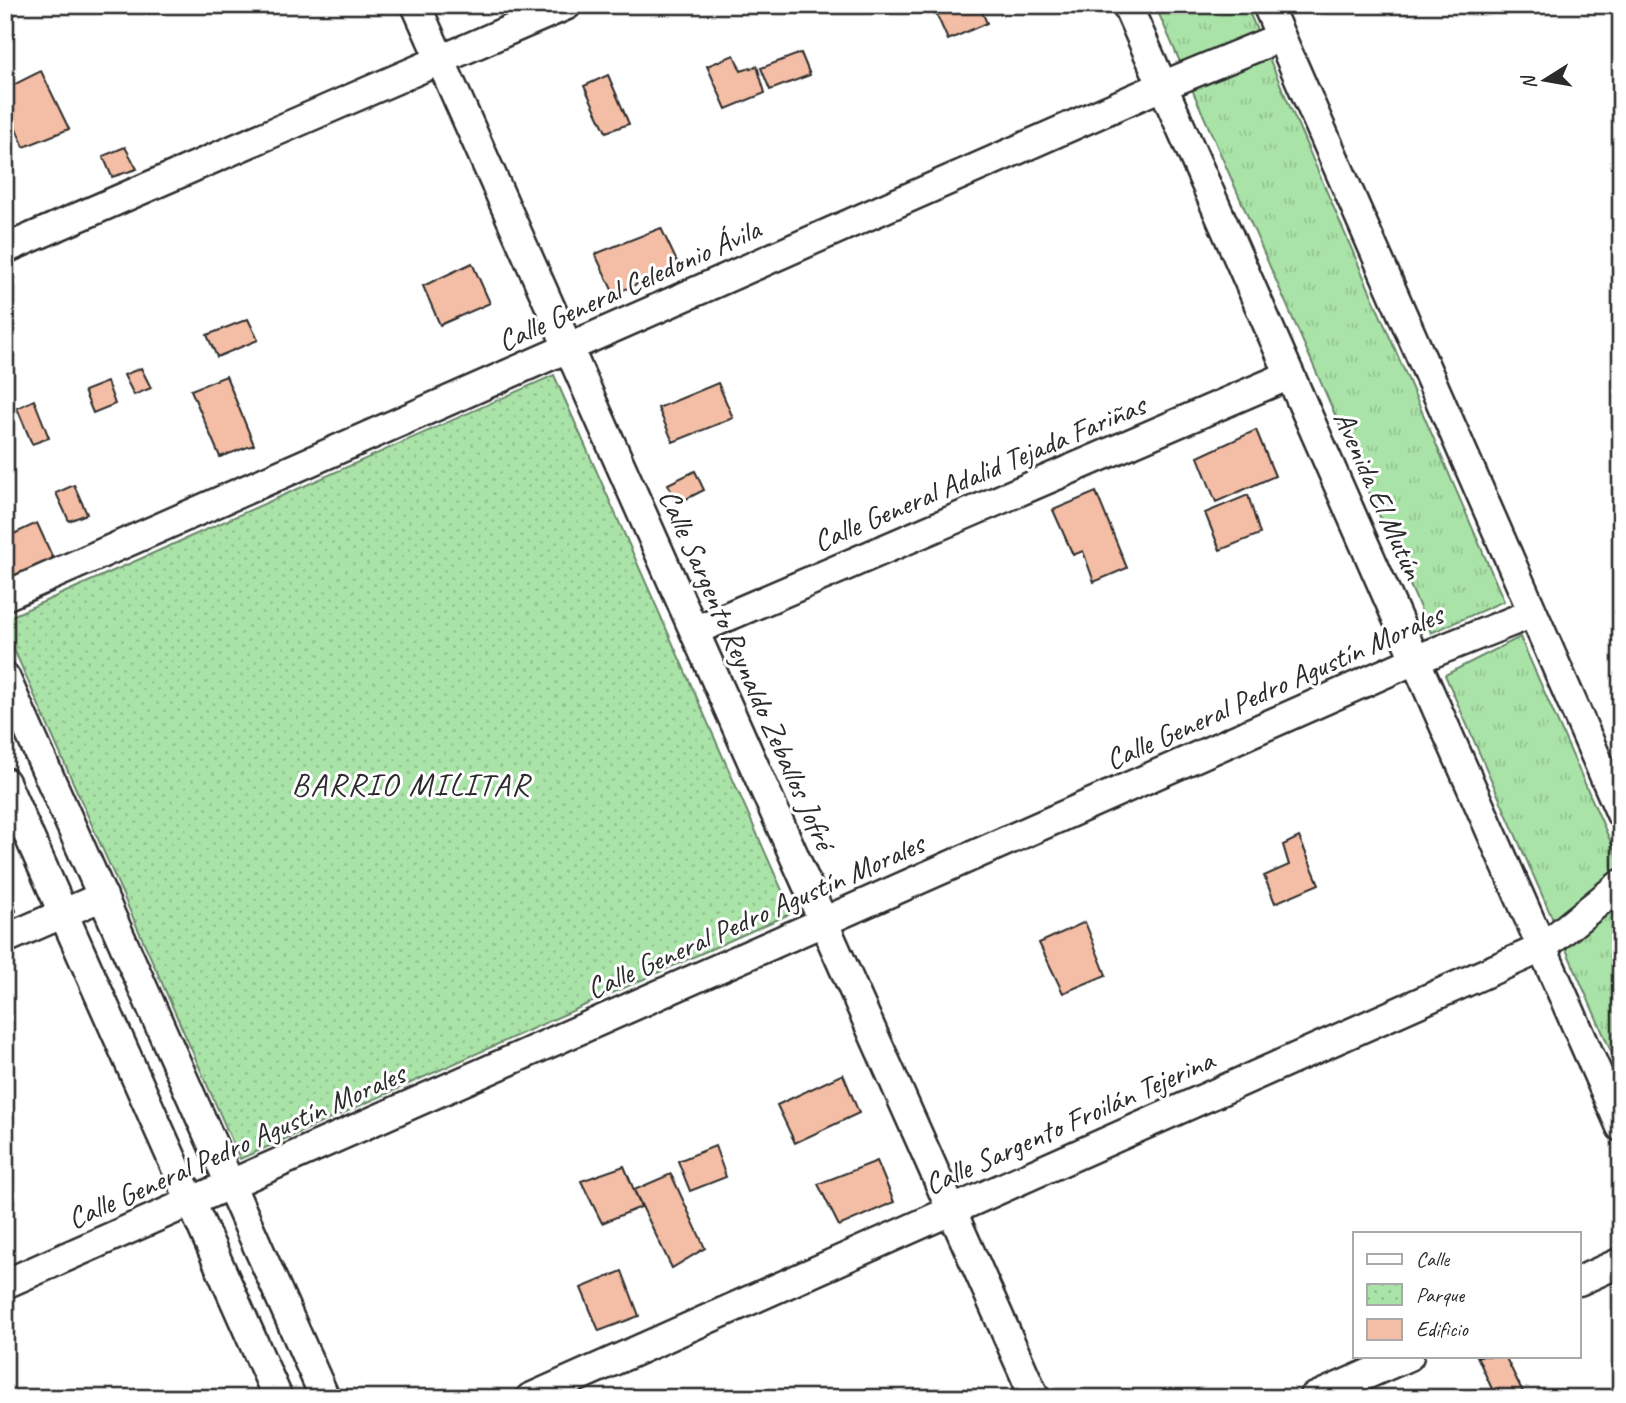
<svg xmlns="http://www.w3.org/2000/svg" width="1626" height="1403" font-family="Caveat,sans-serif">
<defs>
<pattern id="grass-tufts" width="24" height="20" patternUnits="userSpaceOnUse" patternTransform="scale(1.75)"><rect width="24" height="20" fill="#aae3a8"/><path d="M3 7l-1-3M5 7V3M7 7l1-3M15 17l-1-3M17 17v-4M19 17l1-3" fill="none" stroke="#92c391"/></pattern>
<pattern id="park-dots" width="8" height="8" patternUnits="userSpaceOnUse" patternTransform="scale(1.75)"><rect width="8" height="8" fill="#aae3a8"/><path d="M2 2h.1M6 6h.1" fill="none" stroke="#92c391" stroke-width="1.8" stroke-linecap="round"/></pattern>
</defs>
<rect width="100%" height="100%" fill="#fff"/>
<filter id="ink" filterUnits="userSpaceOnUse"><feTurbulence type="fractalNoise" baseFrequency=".0143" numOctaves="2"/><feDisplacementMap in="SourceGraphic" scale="14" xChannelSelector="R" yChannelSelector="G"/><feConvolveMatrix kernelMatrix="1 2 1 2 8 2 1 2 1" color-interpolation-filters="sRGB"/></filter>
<g filter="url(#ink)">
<path fill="url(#grass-tufts)" stroke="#6a876a" stroke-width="2" d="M1155,5H1246L1504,601L1431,633Z
M1520,637L1621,865V1074L1445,675Z"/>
<path fill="url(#park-dots)" stroke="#6a876a" stroke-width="2" d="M554,375L792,913L240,1159L5,629V619Z"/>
<path fill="#f3bea5" stroke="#2b2b2b" stroke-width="2" d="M949,5H979L987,23L948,40L935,11Z
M801,53L810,75L770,90L761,68Z
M734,55L741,71L757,66L765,93L726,109L707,66Z
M41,71L69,129L24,147L5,104V89Z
M608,75L629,124L606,132L584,86Z
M125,147L137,169L112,177L103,156Z
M661,228L679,266L614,294L595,254Z
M472,263L490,303L440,325L423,286Z
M248,319L258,340L217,357L207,335Z
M141,368L151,388L134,395L124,375Z
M226,376L254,445L220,457L191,390Z
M107,382L115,404L93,413L84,391Z
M718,383L733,418L673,442L658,408Z
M34,400L49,438L32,444L17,408Z
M1256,430L1275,476L1216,502L1198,457Z
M695,471L704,490L676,504L668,484Z
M74,485L87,514L69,521L56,493Z
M1096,492L1127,568L1094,582L1083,551L1073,555L1053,510Z
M1248,495L1260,534L1220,550L1205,513Z
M37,523L57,567L5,589V538Z
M1299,837L1319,884L1275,903L1264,876L1289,865L1283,845Z
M5,880L16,911L5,915Z
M1085,922L1106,975L1063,993L1039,943Z
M843,1074L859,1113L795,1143L777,1105Z
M715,1146L726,1177L690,1191L678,1161Z
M877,1161L894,1202L839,1226L818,1184Z
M624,1166L641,1207L602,1223L581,1181Z
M671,1174L705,1248L672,1268L634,1190Z
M622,1271L639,1316L599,1331L581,1288Z
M1477,1356H1505L1526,1398H1496Z"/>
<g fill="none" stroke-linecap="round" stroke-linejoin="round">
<g stroke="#2b2b2b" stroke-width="33">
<path id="minor" d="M416,5L1035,1398
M1127,5L1621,1127
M1267,5L1621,814
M5,249L567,5
M5,596L1162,86L1281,37
M694,631L1290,375
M5,677L325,1398
M5,782L278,1398
M5,939L103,896
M1579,1281L1621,1262
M5,1284L1415,660L1533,613
M530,1398L1542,948L1621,884
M1313,1398L1409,1356"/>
</g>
<use href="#minor" stroke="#fff" stroke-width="28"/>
</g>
</g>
<g text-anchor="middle" stroke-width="6" stroke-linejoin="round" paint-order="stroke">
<g font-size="30" fill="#2b2b2b" stroke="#fff">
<text transform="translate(629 285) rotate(-24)" y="10">Calle General Celedonio Ávila</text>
<text transform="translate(979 473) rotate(-23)" y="10">Calle General Adalid Tejada Fariñas</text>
<text transform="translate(1379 495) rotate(66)" y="10">Avenida El Mutún</text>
<text transform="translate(747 669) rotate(66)" y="10">Calle Sargento Reynaldo Zeballos Jofré</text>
<text transform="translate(1274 687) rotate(-24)" y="10">Calle General Pedro Agustín Morales</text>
<text transform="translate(755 916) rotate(-24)" y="10">Calle General Pedro Agustín Morales</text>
<text transform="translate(1069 1122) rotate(-24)" y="10">Calle Sargento Froilán Tejerina</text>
<text transform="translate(236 1146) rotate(-24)" y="10">Calle General Pedro Agustín Morales</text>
</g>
<g font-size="32" letter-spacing="2" fill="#2b2b2b" stroke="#fff">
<text x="411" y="795">BARRIO MILITAR</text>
</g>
</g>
<rect width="1626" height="1403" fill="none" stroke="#fff" stroke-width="28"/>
<rect x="14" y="14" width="1598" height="1375" fill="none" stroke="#2b2b2b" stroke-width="2.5" filter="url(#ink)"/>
<rect x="1353" y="1232" width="228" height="126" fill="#ffffff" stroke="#aaaaaa" stroke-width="2"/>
<rect x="1367" y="1254" width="35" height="10" fill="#ffffff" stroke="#aaaaaa" stroke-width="2"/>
<text x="1416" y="1266" font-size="21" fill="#2b2b2b">Calle</text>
<rect x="1367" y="1284" width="35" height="21" fill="url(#park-dots)" stroke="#aaaaaa" stroke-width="2"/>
<text x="1416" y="1302" font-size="21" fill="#2b2b2b">Parque</text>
<rect x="1367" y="1319" width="35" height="21" fill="#f3bea5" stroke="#aaaaaa" stroke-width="2"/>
<text x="1416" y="1336" font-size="21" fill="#2b2b2b">Edificio</text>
<g transform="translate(1545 80) rotate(259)" stroke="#ffffff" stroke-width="5" paint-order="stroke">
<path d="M0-5L12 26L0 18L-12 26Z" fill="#2b2b2b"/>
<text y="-10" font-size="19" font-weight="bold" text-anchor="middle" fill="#2b2b2b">N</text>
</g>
</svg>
